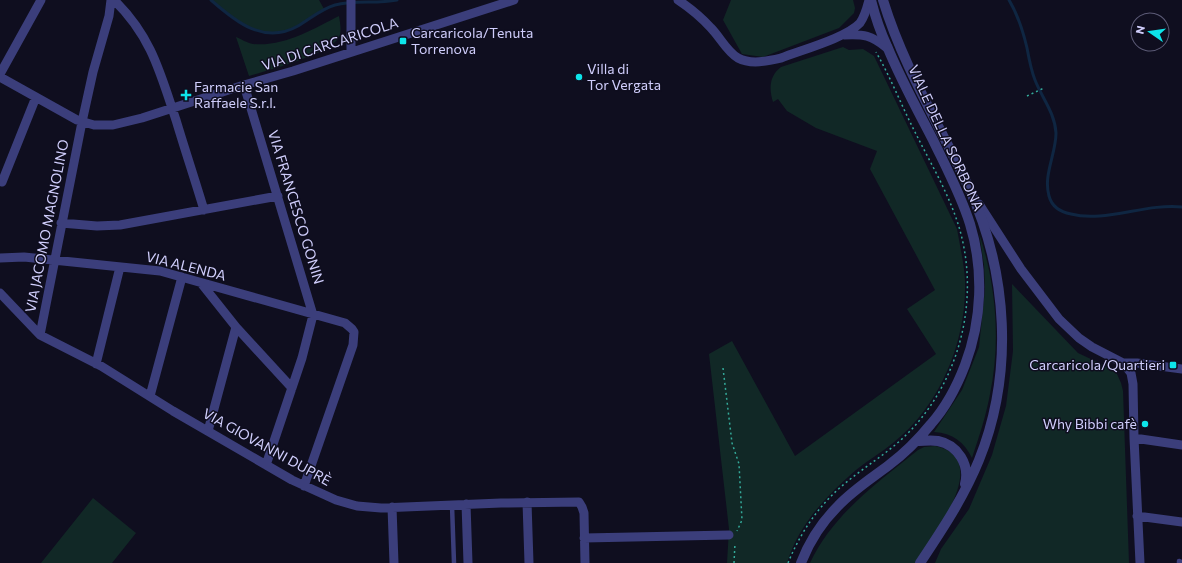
<svg xmlns="http://www.w3.org/2000/svg" width="1182" height="563" font-family="Commissioner,sans-serif">
<rect width="100%" height="100%" fill="#0f0e1f"/>
<path fill="#112826" d="M211,0H319L324,9C313,16 302,25 290,30C260,43 232,18 211,0Z
M731,0H853L855,8L854,13L839,28L763,57L742,54L723,20Z
M339,16C340,23 342,31 339,37C331,54 269,70 249,76L236,37C241,39 247,43 253,44C284,47 313,29 339,16Z
M843,47L849,50L863,49L874,56L957,229C960,246 964,263 965,280C967,340 941,405 893,443C881,453 868,460 856,470C826,496 799,524 787,563H727L729,529L709,354L732,341L795,456L936,354L907,309L935,290L870,169L877,151L816,128L787,111L778,99L773,102C769,89 769,76 781,67Z
M979,233C996,284 1001,341 990,394C986,416 979,437 972,458C964,442 953,433 934,432L962,390L979,347L985,289L984,265Z
M1012,284L1078,353L1110,368L1117,374L1121,383L1123,391L1129,563H935L941,549L969,509L992,455L1006,406L1013,351Z
M935,446C995,458 932,538 915,563H810C833,514 877,483 918,450L924,447Z
M93,498L136,533L112,563H41Z"/>
<g fill="none" stroke-linecap="round" stroke-linejoin="round">
<path stroke="#0f2642" stroke-width="3" d="M211,0C236,22 264,45 298,26C310,19 321,9 335,5C355,0 377,4 397,0
M1009,0C1018,15 1023,31 1027,48C1029,59 1031,70 1035,80C1042,98 1055,113 1056,133C1056,154 1043,175 1049,196C1052,207 1060,212 1071,214C1104,223 1146,203 1182,207"/>
<path stroke="#34aa9a" stroke-width="1.5" stroke-dasharray="2 3" stroke-linecap="butt" d="M1027,96L1044,88
M723,368L732,443L739,464L742,520L737,531
M734,563L735,543
M788,563C801,531 821,502 848,481C866,466 886,454 903,438C959,385 981,301 959,227C949,194 931,164 916,134C902,107 891,78 876,52"/>
<path stroke="#3b3e7b" stroke-width="4.5" d="M452,505L454,563
M1179,563V561L1182,562"/>
<path stroke="#3b3e7b" stroke-width="9" d="M114,0C151,36 160,72 176,120C185,150 195,180 204,210
M351,0V52
M678,0C690,8 701,17 711,28C720,37 727,52 738,58C751,65 768,61 781,58C801,50 846,38 860,23C865,16 867,8 869,0
M844,35C864,34 871,35 887,48
M0,74L41,0
M0,77L77,120L94,125H113L142,118L244,85L293,71L514,0
M244,85L313,315L302,358L266,465
M2,182L36,97
M979,204L1021,269L1059,319L1079,338L1092,347L1123,363L1131,373L1133,384L1134,438L1140,563
M61,223L97,226L120,225L278,196
M0,258L24,257L160,271L345,323L352,329L354,332L353,345L304,486
M201,283L236,327L292,388
M0,293L40,335L101,366L173,411L292,480L336,500L357,506L381,508L501,503L579,502L582,507L584,513L585,563
M40,335L82,122L93,72L109,16L111,0
M1123,363H1137L1182,369
M96,364L120,267
M150,396L182,277
M208,431L236,327
M1134,438L1182,445
M527,502L529,563
M466,504L468,563
M392,507L394,563
M1137,516L1182,522
M584,538L729,535"/>
<path stroke="#3b3e7b" stroke-width="10" d="M883,0C903,66 940,126 969,188C1008,273 1014,373 979,460C964,497 942,530 920,563
M916,441C924,441 931,440 938,441C958,445 970,465 965,484
M801,563C809,542 822,522 838,506C853,490 872,478 889,465C905,453 918,440 931,424C946,407 957,386 965,365C982,320 984,270 970,224C961,195 946,167 933,140C917,109 900,78 887,46C880,31 875,16 871,0"/>
</g>
<g fill="#0de5ea" stroke="#0f0e1f" stroke-width="1.5">
<rect x="399" y="37" width="8" height="8" rx="2"/>
<circle cx="579" cy="77" r="4"/>
<path d="M184 89h4v4h4v4h-4v4h-4v-4h-4v-4h4z"/>
<rect x="1169" y="361" width="8" height="8" rx="2"/>
<circle cx="1145" cy="424" r="4"/>
</g>
<g text-anchor="middle" stroke-width="3" stroke-linejoin="round" paint-order="stroke">
<g font-size="14" fill="#d0cefc" stroke="#0f0e1f" text-anchor="start">
<text x="411" y="38">Carcaricola/Tenuta<tspan x="411" dy="16">Torrenova</tspan></text>
<text x="587" y="74">Villa di<tspan x="587" dy="16">Tor Vergata</tspan></text>
<text x="194" y="92">Farmacie San<tspan x="194" dy="16">Raffaele S.r.l.</tspan></text>
<text x="1165" y="370" text-anchor="end">Carcaricola/Quartieri</text>
<text x="1137" y="429" text-anchor="end">Why Bibbi cafè</text>
</g>
<g font-size="14" fill="#d0cefc" stroke="#0f0e1f">
<text transform="translate(330 44) rotate(-18)" y="5">VIA DI CARCARICOLA</text>
<text transform="translate(946 138) rotate(65)" y="5">VIALE DELLA SORBONA</text>
<text transform="translate(296 207) rotate(73)" y="5">VIA FRANCESCO GONIN</text>
<text transform="translate(47 226) rotate(-79)" y="5">VIA JACOMO MAGNOLINO</text>
<text transform="translate(186 266) rotate(14)" y="5">VIA ALENDA</text>
<text transform="translate(267 447) rotate(29)" y="5">VIA GIOVANNI DUPRÈ</text>
</g>
</g>
<g transform="translate(1150 32) rotate(283)"><circle r="19" fill="#0f0e1f" stroke="#5c5b77"/>
<path d="M0-3L7 15L0 10L-7 15Z" fill="#0de5ea"/>
<text y="-6" font-size="11" font-weight="bold" text-anchor="middle" fill="#d0cefc">N</text>
</g>
</svg>
